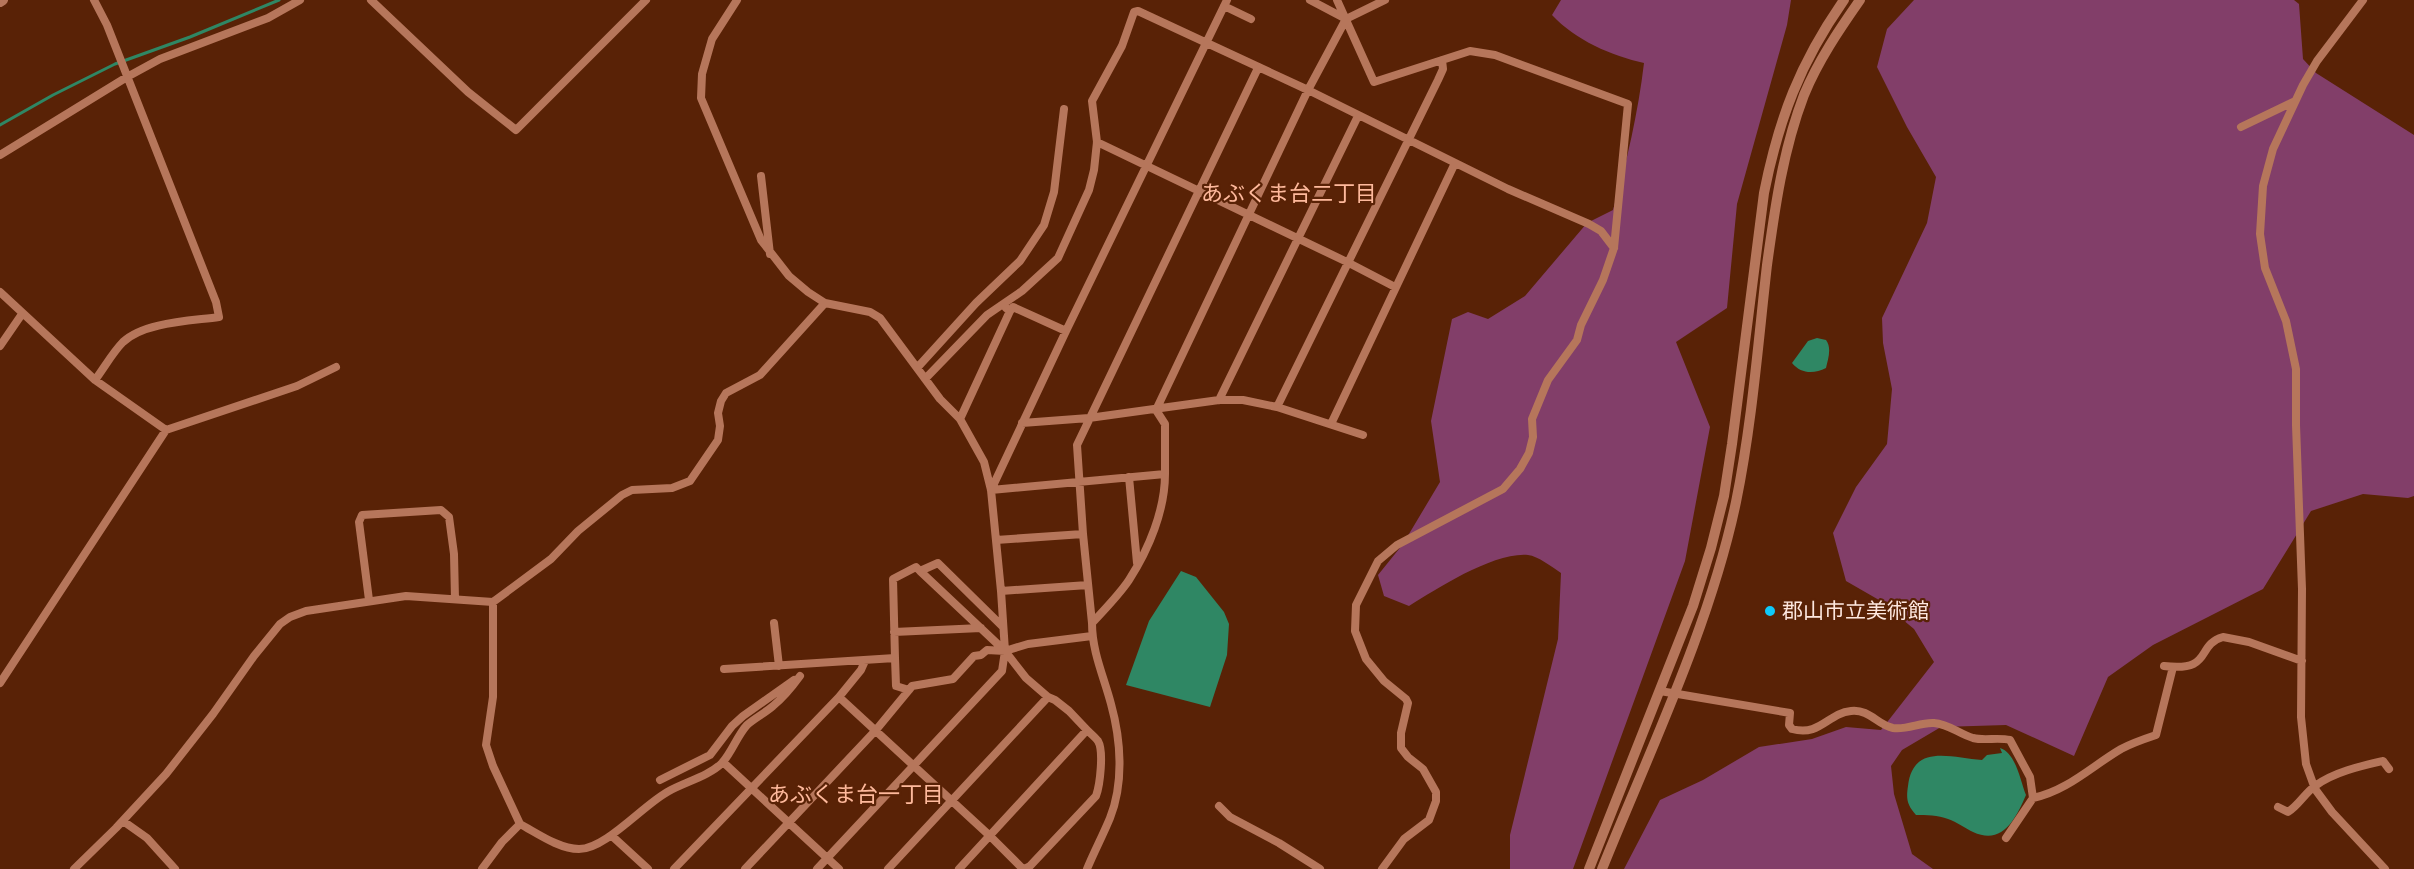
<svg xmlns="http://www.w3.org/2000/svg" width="2414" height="869" font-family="'Space Grotesk','Noto Sans JP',sans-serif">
<rect width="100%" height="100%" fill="#592206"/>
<path fill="#823e69" d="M1561,0H1791L1787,25L1737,204L1727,308L1676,342L1710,427L1685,561L1573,869H1510V835L1558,639L1561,573C1552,567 1538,556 1528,555C1494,552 1438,588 1409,606L1384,596L1378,575L1403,544L1440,482L1431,421L1452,319L1468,312L1488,319L1525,296L1587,223L1613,210C1627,161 1638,113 1644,63C1612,56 1575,40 1552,15Z
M1914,0H2294L2299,4L2303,59L2316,73L2414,135V496L2408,498L2363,494L2311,511L2263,589L2153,645L2108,677L2074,756L2006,725L1941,727L1902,750L1891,766L1894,794L1912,854L1933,869H1624L1660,800L1703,780L1759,747L1812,739L1846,727L1881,730L1934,662L1914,629L1879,600L1846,581L1833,533L1856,487L1887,444L1892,389L1883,343L1882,318L1927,223L1936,177L1907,127L1877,67L1887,29Z"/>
<path fill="#2f8764" d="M1817,338L1826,340C1832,348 1828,359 1826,368C1814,374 1801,374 1792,363L1808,341Z
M1181,571L1196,577L1224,612L1229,624L1227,655L1210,707L1126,685L1149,621Z
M2000,748C2016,753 2020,780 2026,795C2016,818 2003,846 1973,832C1965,828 1957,822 1948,819C1938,815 1926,815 1916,815C1907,805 1906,799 1908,786C1913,743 1951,758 1982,760L1987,755L2002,753Z"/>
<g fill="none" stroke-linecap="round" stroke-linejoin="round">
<path stroke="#2f8764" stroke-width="3" d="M0,125L53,95L115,64L190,37L279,0"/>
<path stroke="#b6765b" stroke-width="8" d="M94,0L107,25L216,302L219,317C191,321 144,322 123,342C113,352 104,368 95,380
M371,0L468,92L516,130L646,0
M737,0L712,39L702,74L701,98L761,240L789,276L808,292L825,303L870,312L880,318L940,399L960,419L984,462L991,490L1001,591L1005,651L1002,671L817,869
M1310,0L1346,19
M1337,0L1374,82L1470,51L1495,55L1628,104L1614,248L1603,280L1581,325L1577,340L1548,380L1532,419L1533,437L1529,453L1520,469L1503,489L1397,545L1378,561L1356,605L1355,631L1366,659L1384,681L1406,699L1408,703L1401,733V748L1408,757L1423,769L1436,792V801L1429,820L1404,839L1382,869
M2363,0L2317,61L2303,85L2273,149L2263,186L2260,234L2265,268L2286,321L2296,369V425L2302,589L2301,717L2306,764L2315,789L2332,812L2385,869
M1224,6L1251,19
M2241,127L2295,101
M1097,142L1347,262L1395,287
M0,155L127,77L160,59L268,18L300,0
M761,176L770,254
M0,292L95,380L166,430
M1006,308L1010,311L1013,307L1066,331
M0,346L22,314
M917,368L976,303L1020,261L1044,225L1054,192L1064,109
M925,379L987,315L1022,291L1058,258L1089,190L1094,170L1097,142L1092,101L1122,46L1134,12L1138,11L1308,90L1508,189L1589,224L1601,231L1614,248
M1219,400L1358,116
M1277,407L1438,80L1443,69L1442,60
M1156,410L1308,90L1346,19L1385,0
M960,419L1010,311
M1022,423L1089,418L1219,400H1243L1277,407L1363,435
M1331,424L1455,163
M1129,477L1137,563
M991,490L1066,331L1227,0
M991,490L1165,474V424L1156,410
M996,540L1083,534
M920,571L1005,651L1026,678L1048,697L1055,700L1069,711L1087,730L959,869
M1001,591L1088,585
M369,600L359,522L362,515L441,510L449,517L454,554L455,599
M774,623L779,666
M1092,623L1083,534L1077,445L1258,68
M894,632L981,628
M895,658L896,686L909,690L912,686L953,679L974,656L981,655L987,650L1005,651L1028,644L1092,636
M2164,666C2214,672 2195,645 2223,637L2249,642L2302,661
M724,669L895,658L893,579L916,567L920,571L938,563L1003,627
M0,683L166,430L297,386L336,367
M1660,691L1790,713L1789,725L1792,729C1820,737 1828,713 1851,711C1870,709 1877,725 1893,728C1908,730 1920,722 1934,723C1949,724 1959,734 1973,738C1985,741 1998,737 2010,740L2030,777L2033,798
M839,697L990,836L1023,869
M723,762L839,869
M660,780L710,755L732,726L743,716L794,680
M1219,806L1230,817L1279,843L1320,869
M2278,807L2288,812C2299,805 2305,793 2315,786C2334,772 2361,766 2383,761L2389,769
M123,821L147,838L175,869
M520,824C537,833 559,849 579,849C606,849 644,804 669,791C685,782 709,776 722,763C732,752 737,736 747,725C755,718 765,713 773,706C784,697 792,687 800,676
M612,836L648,869
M2006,838L2033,798C2067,791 2092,766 2121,749C2132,743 2144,739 2156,735L2173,667
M74,869L116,828L166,774L213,714L254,656L280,624L290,617L306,611L406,596L493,602
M482,869L502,842L520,824L493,766L486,745L493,697V602L551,559L578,531L622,495L632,490L672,488L690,481L718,440L720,426L718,413L721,401L726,393L760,375L825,303
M674,869L839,697L861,670L865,661
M745,869L876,730L909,690
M888,869L1048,697
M1024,869L1030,866L1096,796C1100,785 1104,751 1098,741C1095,737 1091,734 1087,730
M1087,869C1094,852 1103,835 1110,818C1124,783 1121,740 1111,704C1104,677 1092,652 1092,623C1105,609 1119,595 1129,580C1149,549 1165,510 1165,474"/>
<path stroke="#b6765b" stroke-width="10" d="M0,2L3,0
M1589,869L1693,606L1711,548L1724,496L1732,444L1764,193C1779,118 1800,63 1844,0
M1602,869C1649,752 1710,626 1736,502C1752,424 1758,344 1767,265C1775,207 1783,150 1804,95C1818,61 1839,30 1860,0"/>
</g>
<circle fill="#0fcafa" stroke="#592206" stroke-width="2" cx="1770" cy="611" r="6"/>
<g text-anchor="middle" stroke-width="4.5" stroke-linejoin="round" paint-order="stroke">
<g font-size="21" fill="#fde7df" stroke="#592206" text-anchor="start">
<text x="1782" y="618">郡山市立美術館</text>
</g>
<g font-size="22" fill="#feb99c" stroke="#592206">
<text x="1289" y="201">あぶくま台二丁目</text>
<text x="856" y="802">あぶくま台一丁目</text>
</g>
</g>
</svg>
